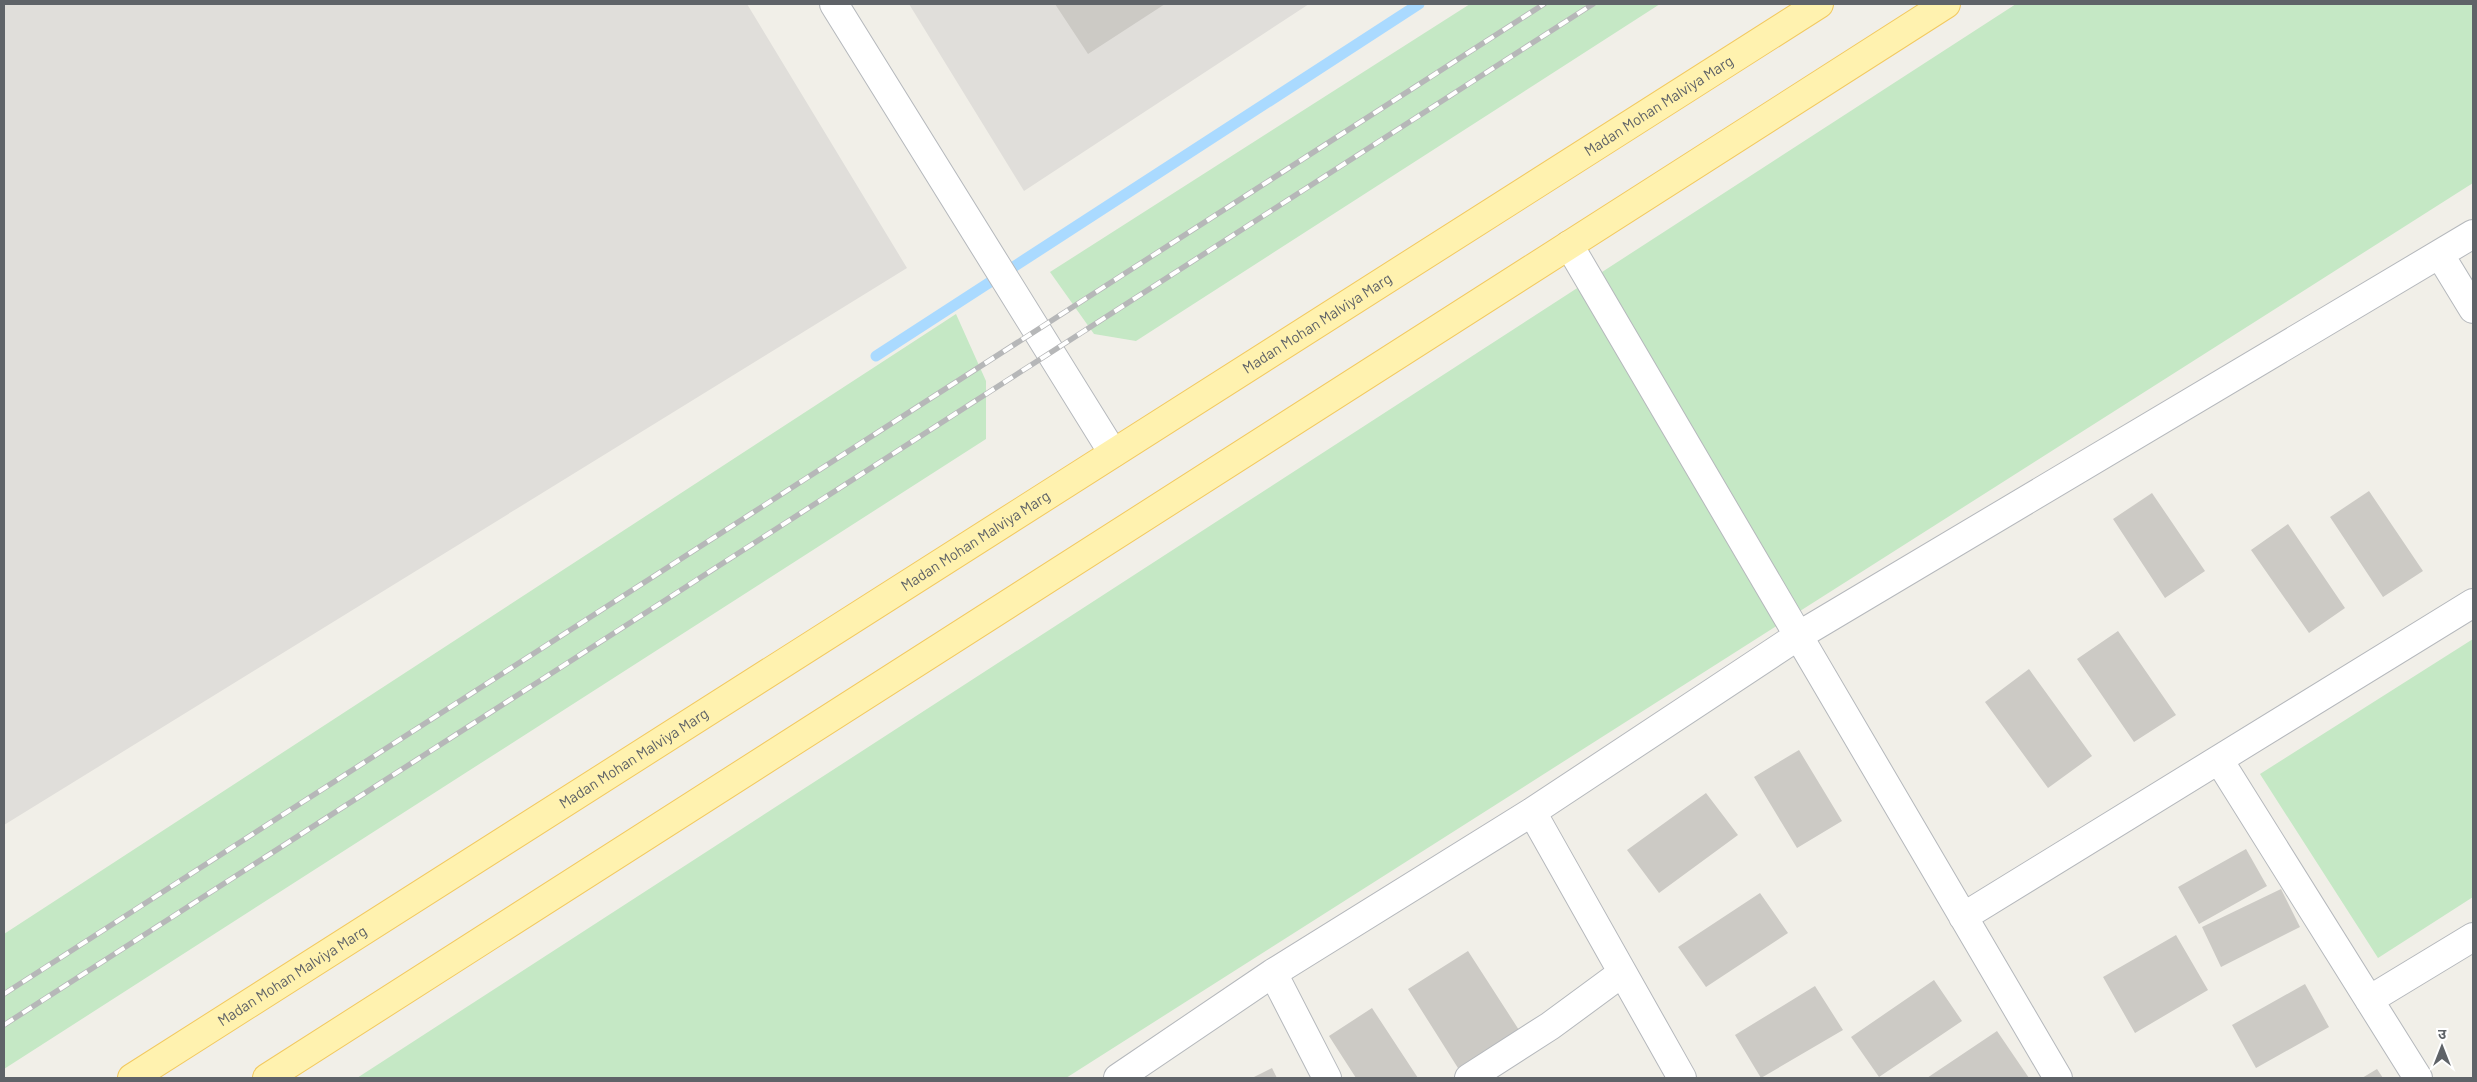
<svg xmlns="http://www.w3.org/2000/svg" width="2477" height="1082" font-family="Barlow,'Noto Sans Devanagari',sans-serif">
<rect width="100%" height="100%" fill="#f1efe8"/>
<path fill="#e0deda" d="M4,4H747L907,268L4,825Z
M909,4H1309L1024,191Z"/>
<path fill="#c5e8c5" d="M1470,4H1660L1136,341L1094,334L1050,272Z
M2016,4H2473V183L1066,1078H357Z
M956,314L986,381V439L4,1069V934Z
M2473,639V897L2378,958L2260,774Z"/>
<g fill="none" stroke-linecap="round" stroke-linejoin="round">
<path stroke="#aadaff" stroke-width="11" d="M876,356L1419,4"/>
</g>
<path fill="#cccac5" d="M1055,4H1165L1088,54Z
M2369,491L2423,571L2383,597L2330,517Z
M2152,493L2205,571L2165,598L2113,519Z
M2288,524L2345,608L2309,633L2251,550Z
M2118,631L2176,715L2134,742L2077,659Z
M2029,669L2092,756L2048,788L1985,702Z
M1799,750L1842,821L1797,848L1754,777Z
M1706,793L1738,835L1659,893L1627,850Z
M2246,849L2267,886L2199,924L2178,887Z
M2281,889L2300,927L2221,967L2202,927Z
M1760,893L1788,933L1706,987L1678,947Z
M2176,935L2208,990L2135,1033L2103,977Z
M1468,951L1519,1030L1458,1068L1408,989Z
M1934,980L1962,1021L1879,1077L1851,1037Z
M2305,984L2329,1027L2256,1068L2232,1025Z
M1815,986L1843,1030L1761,1078L1735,1035Z
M1372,1008L1418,1078H1356L1329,1036Z
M1997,1031L2029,1078H1927Z
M1272,1068L1277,1078H1252Z
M2377,1069L2383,1078H2362Z"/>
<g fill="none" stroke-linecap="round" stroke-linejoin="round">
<g stroke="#b5b8bc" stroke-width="30">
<path id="minor" d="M834,4L1113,453
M1569,245L2058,1078
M2440,255L2473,309
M2219,760L2418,1078
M1532,812L1682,1078
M1963,917L2473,603
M1273,973L1327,1078
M2369,1000L2473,937
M1118,1078L1273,973L1532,812L1798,636L2473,234
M1469,1078L1550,1026L1622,973"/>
</g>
<g stroke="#f2c960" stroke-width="30">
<g id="major">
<path id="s1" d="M132,1078L1819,4"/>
<path d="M267,1078L1946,4"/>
</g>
</g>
<use href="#minor" stroke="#fff" stroke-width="28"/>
<use href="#major" stroke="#fff2af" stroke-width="28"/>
<g stroke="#b6b7b8" stroke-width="5.5">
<path id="rail" d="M4,994L1544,4
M4,1025L1593,4"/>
</g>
<use href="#rail" stroke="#fff" stroke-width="4" stroke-dasharray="11" stroke-linecap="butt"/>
</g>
<g text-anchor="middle" stroke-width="4" stroke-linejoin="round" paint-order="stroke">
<g font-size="15" fill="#5f6368" stroke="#fff">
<text dy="5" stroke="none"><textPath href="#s1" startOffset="1810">Madan Mohan Malviya Marg</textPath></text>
<text dy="5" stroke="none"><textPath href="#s1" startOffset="1405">Madan Mohan Malviya Marg</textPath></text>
<text dy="5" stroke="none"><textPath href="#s1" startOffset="1000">Madan Mohan Malviya Marg</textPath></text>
<text dy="5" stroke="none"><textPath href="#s1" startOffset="595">Madan Mohan Malviya Marg</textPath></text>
<text dy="5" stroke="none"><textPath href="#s1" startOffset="190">Madan Mohan Malviya Marg</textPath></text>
</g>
</g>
<rect width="2477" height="1082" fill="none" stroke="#5f6368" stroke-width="10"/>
<g transform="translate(2442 1047)" stroke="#ffffff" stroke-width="4" paint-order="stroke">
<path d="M0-4L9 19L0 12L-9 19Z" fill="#5f6368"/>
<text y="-8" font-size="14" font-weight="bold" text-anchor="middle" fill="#5f6368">उ</text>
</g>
</svg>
